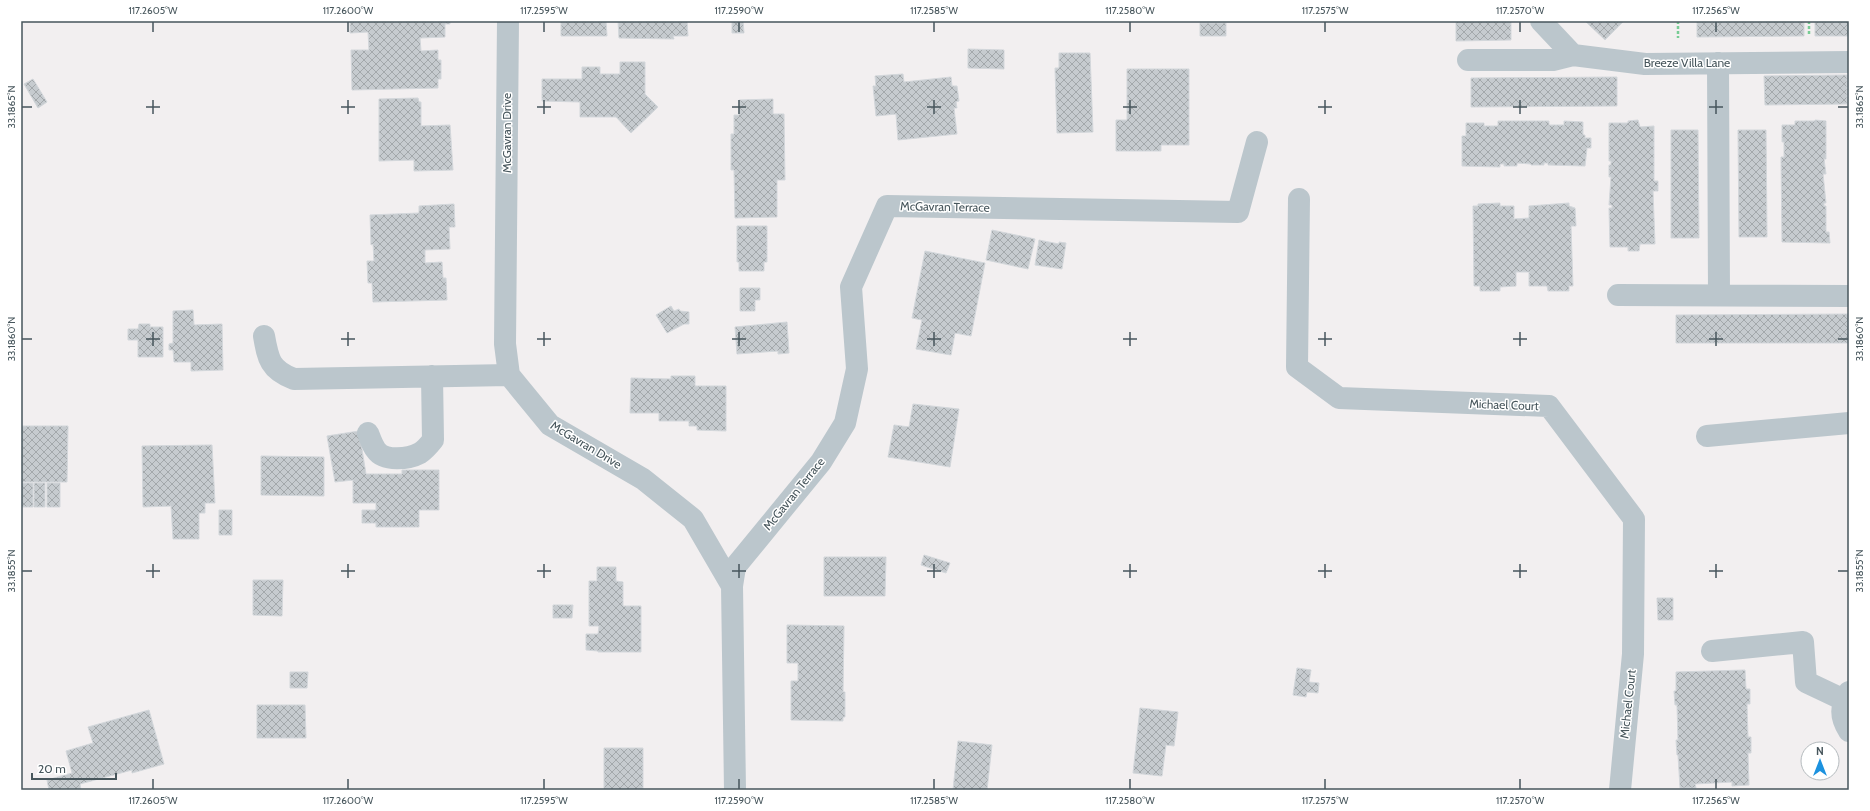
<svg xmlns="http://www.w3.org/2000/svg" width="1870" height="811" font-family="Cabin,sans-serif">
<defs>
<pattern id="building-cross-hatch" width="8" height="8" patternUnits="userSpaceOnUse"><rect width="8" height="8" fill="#c6cbcf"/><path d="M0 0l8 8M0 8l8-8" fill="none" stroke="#a3a8ab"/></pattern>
</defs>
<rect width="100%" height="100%" fill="#f2eff0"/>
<path fill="url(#building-cross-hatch)" stroke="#d3d7db" d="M350,21H450V24H445V37L420,38L421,51L438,50V60H441V79H438V88L352,90L351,50H369L368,32L350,33Z
M561,21H606L607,36H561Z
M618,21H687L688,36H673L674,39L619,38Z
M732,21H743L744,33H732Z
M1456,21H1511V40L1456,41Z
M1585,21H1624L1605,40Z
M1697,21H1804V36L1697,37Z
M1815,21H1849V36H1815Z
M1200,23H1226V36H1200Z
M968,49L1004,50V69L968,68Z
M1059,53H1090L1093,132L1057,133L1055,68H1059Z
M620,62H645V94L658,107L631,133L616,117H580V102L542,101V79H582V67H600V74H620Z
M1127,69H1189V145H1161V151H1116V120H1127Z
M903,74L904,82L951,77L952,86H957L959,101L956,102L957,108H954L957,134L898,140L896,114L876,116L873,86H876L875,76Z
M1847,75V104L1765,105L1764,76Z
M1617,77V106L1471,107V78Z
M33,79L47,102L38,108L24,84Z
M418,98L419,102H421V126L450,125L453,170L414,171V160L379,161V99Z
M773,99V114H784L785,180H777V217L735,218L734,170H731V134H734V115H739V100Z
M1638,120L1640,127L1654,126V181H1658V191H1653L1655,244H1640L1639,251H1628V247H1610L1609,208H1612V205H1609L1611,177H1609V165H1611V161H1609V123H1628V121Z
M1815,120L1826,121V159H1824L1826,174H1823L1826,203H1824V206H1826V232H1829L1830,243L1782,242L1781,157H1784V142H1782V125H1795V121H1815Z
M1498,121H1549V125H1564V121L1583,122V135H1585V138H1591V148H1587L1585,166L1548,165V163H1544V165H1531V164L1517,163V166H1504V164H1500V167L1462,166V136H1466V123H1484V126H1498Z
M1671,130H1698L1699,238H1671Z
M1738,130H1766L1767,237H1739Z
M1500,203V206H1514V219L1529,218V206L1569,203V206L1575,208L1576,226H1571L1573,286H1569V291H1548L1547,286H1529V272H1516V286L1500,287V291H1480V286H1474L1473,206H1478V204Z
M454,204L455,227H449L450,249L425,250V263L442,262L443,278H446L447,300L373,302L372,283H368L367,261H374L373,244L371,245L370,215L419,213V206Z
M737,226H767V262H764V271H739V262H737Z
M992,230L1035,239L1028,269L986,260Z
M1039,240L1059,244V242L1066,243L1062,269L1035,265Z
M925,251L985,263L971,336L955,333L951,355L916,349L922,320L912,318Z
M740,288H760V300H755V311H740Z
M671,306L674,311L679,309L680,311L689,312V324H684L667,333L656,315Z
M193,310L194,325L222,324L223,370L191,371V362H174L173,350H169V344L173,343V311Z
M1849,314V343H1676V315Z
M787,322L789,353L778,354V351L737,354L735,327Z
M139,324H150V327H163V357H138V340H128V329H138Z
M671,376H695V386H726V431L697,430V426H689V421H659V413H630L631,378L671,379Z
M913,404L959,409L950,467L888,457L894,425L909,427Z
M21,426H68L67,482H21Z
M359,431L366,474H402V470H439V510H419V527H376V523H362V510H376V503H353V480L335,482L327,436Z
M212,445L215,503H205V513H199V539H173L171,506L143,507L142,446Z
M261,456L324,457V496L261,495Z
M21,483H33V507H21Z
M34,483H45V507H34Z
M47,483H60V507H47Z
M219,510H232V535H219Z
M924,555L950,563L946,573L921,565Z
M824,557H886L885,596H824Z
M597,567H616V581L623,582V606H641V652H598V651L586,650V634H598L599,626H589V581H597Z
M253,580H283L282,616L253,615Z
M1657,598H1673V620H1658Z
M553,605H573L572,618H553Z
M787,625L844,626L843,692H845V717H843V721L791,720V681H798V663H787Z
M1297,668L1311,670L1309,682L1319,683L1318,693L1307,692L1306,697L1293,695Z
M1745,670L1746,689H1750V704H1747L1748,737H1751V753H1748L1749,785L1732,786V782L1695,784L1696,788H1680L1678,755H1677L1676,740H1678L1677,705H1675L1674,691H1676V672Z
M290,672H308L307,688H290Z
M257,705H305L306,738H257Z
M1140,708L1178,712L1174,746L1166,745L1162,776L1133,773Z
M149,710L164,764L132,773V770L80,784L81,790H49L47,780L72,773L66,751L93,743L88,727Z
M958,741L992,745L987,790H953Z
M604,748H643V790H604Z"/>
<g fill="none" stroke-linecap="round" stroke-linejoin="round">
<path stroke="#77cc94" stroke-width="2.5" stroke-dasharray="3 2" stroke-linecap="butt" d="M1678,21V38
M1809,21V36"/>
<path stroke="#bbc6cc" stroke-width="22" d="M508,21L505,344L509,375L550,425L643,479L693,519L732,586L735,790
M1541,21L1573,55L1645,64L1849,62
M1468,60H1553L1573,55
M1718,63L1719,295
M1299,199L1297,367L1339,398L1549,406L1634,519L1633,654L1620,790
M1618,295L1849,296
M264,336C268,359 270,370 294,379L509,375
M368,433C370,438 372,445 376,450C384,462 409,459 420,453C425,450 429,445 433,440L432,376
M1707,436L1849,423
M732,586L735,567L821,462L845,423L857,369L851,287L887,206L1238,212L1257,142
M1712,651L1803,642L1806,682L1844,700
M1849,692C1840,706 1840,717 1849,731"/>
</g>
<path fill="none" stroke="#47565c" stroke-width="1.5" d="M153,22V32M348,22V32M544,22V32M739,22V32M934,22V32M1130,22V32M1325,22V32M1520,22V32M1716,22V32M153,100V114M348,100V114M544,100V114M739,100V114M934,100V114M1130,100V114M1325,100V114M1520,100V114M1716,100V114M22,107H32M146,107H160M341,107H355M537,107H551M732,107H746M927,107H941M1123,107H1137M1318,107H1332M1513,107H1527M1709,107H1723M1838,107H1848M153,332V346M348,332V346M544,332V346M739,332V346M934,332V346M1130,332V346M1325,332V346M1520,332V346M1716,332V346M22,339H32M146,339H160M341,339H355M537,339H551M732,339H746M927,339H941M1123,339H1137M1318,339H1332M1513,339H1527M1709,339H1723M1838,339H1848M153,564V578M348,564V578M544,564V578M739,564V578M934,564V578M1130,564V578M1325,564V578M1520,564V578M1716,564V578M22,571H32M146,571H160M341,571H355M537,571H551M732,571H746M927,571H941M1123,571H1137M1318,571H1332M1513,571H1527M1709,571H1723M1838,571H1848M153,779V789M348,779V789M544,779V789M739,779V789M934,779V789M1130,779V789M1325,779V789M1520,779V789M1716,779V789"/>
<g text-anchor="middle" stroke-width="3" stroke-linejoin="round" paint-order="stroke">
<g font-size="12" fill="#47565c" stroke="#fff">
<text x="1687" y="67">Breeze Villa Lane</text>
<text transform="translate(507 133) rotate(-90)" y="4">McGavran Drive</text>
<text transform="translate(945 207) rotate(1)" y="4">McGavran Terrace</text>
<text transform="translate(1504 405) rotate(2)" y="4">Michael Court</text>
<text transform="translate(586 445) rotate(31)" y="4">McGavran Drive</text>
<text transform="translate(794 494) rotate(-51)" y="4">McGavran Terrace</text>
<text transform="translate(1628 704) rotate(-84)" y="4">Michael Court</text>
</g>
</g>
<rect width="1870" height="811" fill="none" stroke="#ffffff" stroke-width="44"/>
<g transform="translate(1820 761)"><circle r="19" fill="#ffffff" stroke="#b5bbbe"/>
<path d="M0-3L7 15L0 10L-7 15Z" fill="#1c92df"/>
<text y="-6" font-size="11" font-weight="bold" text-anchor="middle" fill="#47565c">N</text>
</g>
<path d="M32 773v6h84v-6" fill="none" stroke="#47565c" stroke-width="2"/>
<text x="38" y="773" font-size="12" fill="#47565c" stroke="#ffffff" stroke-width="3" paint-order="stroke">20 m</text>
<rect x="22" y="22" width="1826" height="767" fill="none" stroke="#47565c" stroke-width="1.5"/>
<g font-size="10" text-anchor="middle" fill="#47565c">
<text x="153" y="14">117.2605°W</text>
<text x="348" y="14">117.2600°W</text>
<text x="544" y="14">117.2595°W</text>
<text x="739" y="14">117.2590°W</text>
<text x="934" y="14">117.2585°W</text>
<text x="1130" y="14">117.2580°W</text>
<text x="1325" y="14">117.2575°W</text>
<text x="1520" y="14">117.2570°W</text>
<text x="1716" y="14">117.2565°W</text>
<text transform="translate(11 107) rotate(-90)" y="4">33.1865°N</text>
<text transform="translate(1859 107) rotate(-90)" y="4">33.1865°N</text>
<text transform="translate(11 339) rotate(-90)" y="4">33.1860°N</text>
<text transform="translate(1859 339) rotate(-90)" y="4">33.1860°N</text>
<text transform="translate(11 571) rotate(-90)" y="4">33.1855°N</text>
<text transform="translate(1859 571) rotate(-90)" y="4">33.1855°N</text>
<text x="153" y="804">117.2605°W</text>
<text x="348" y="804">117.2600°W</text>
<text x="544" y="804">117.2595°W</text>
<text x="739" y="804">117.2590°W</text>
<text x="934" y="804">117.2585°W</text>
<text x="1130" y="804">117.2580°W</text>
<text x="1325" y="804">117.2575°W</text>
<text x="1520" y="804">117.2570°W</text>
<text x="1716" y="804">117.2565°W</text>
</g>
</svg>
